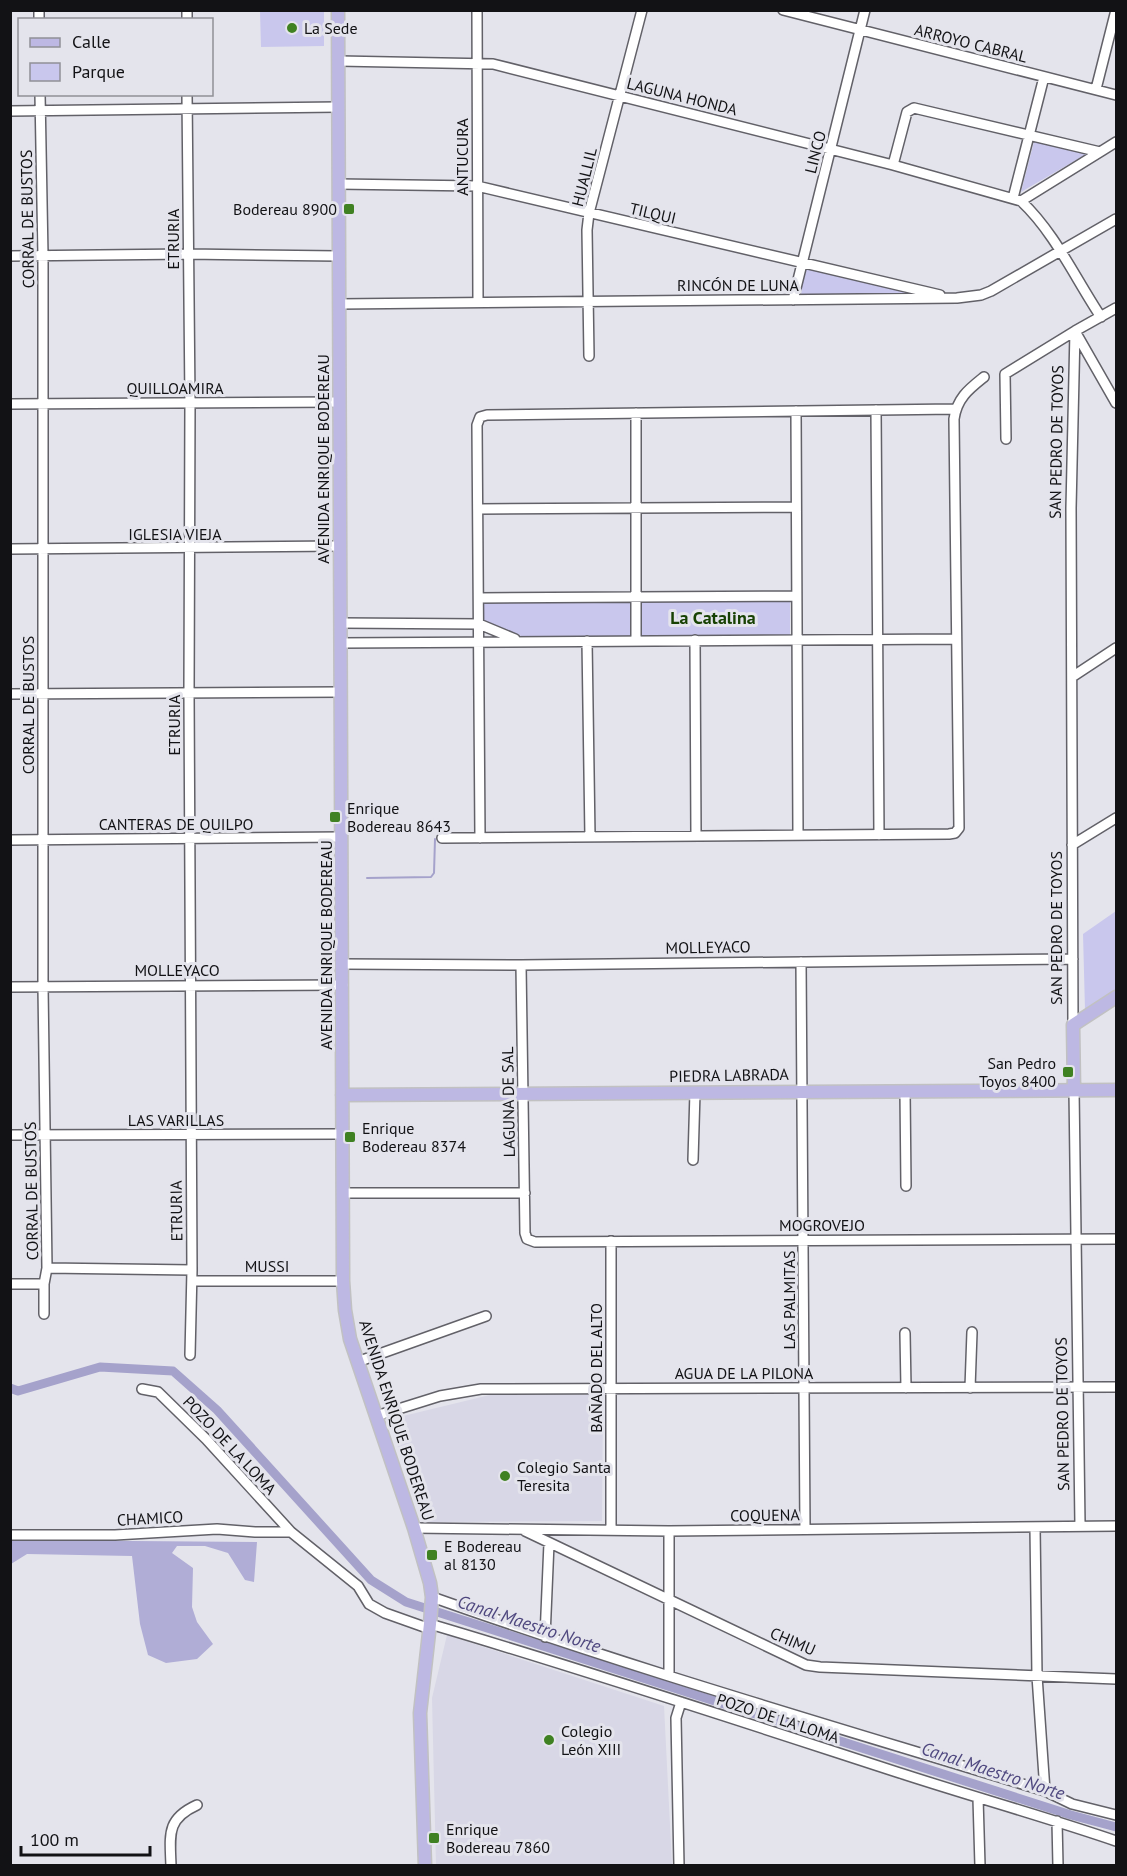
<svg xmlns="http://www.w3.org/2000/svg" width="1127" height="1876" font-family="'PT Sans',sans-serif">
<rect width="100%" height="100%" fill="#e4e4ec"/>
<path fill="#d8d7e6" d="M494,1394L603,1395L602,1521L425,1522L392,1431L399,1417Z
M447,1635L664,1706L672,1865H436L432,1698Z"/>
<path fill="#c9c7ed" d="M260,11H324V46L261,47Z
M1035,138L1090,152L1021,192Z
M798,266L946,299L790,298Z
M790,600V635L642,636L641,602Z
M482,602H632L631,637L526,638L483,620Z
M1116,911V993L1085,1010L1083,934Z"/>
<path fill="#b0add6" d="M11,1540L257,1542L254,1582L245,1580L228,1553L205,1546H177L172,1553L193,1568L192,1607L197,1622L213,1644L197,1659L166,1663L148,1655L140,1624L132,1556L27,1554L11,1564Z"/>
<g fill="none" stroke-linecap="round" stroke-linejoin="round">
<path stroke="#a5a2cb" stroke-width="2" d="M367,878L431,877L434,873L435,839"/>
<path stroke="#a5a2cb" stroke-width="9" d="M10,1388L18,1391L100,1367L173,1371L217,1410L371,1580L406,1602L1071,1815L1116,1827"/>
<g stroke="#626168" stroke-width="12">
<path id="minor" d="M39,10V20
M477,10L478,302
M783,10L1116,95
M187,20V10
M339,61L493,64L893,165L1021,201L1100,152
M1096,89L1116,10
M40,94L43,256V987L47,1268L44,1284V1314
M187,94L190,402L189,693L192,1270L190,1355
M10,111L339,107
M893,165L907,112L914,108L1100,152L1116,142
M338,184L477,186L940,295
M1013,198L1044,77
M1021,201C1055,233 1075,278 1101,317
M10,256L188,254L338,256
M793,300L865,10
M339,304L957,298L981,295L991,291L1116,219
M1076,333L1116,403
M589,356L587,230L589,213L642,10
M10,404L339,402
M876,410L879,835
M796,411L798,835
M1006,439L1005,374L1075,331L1116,308
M479,509L796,507
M10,549L340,546
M479,598L796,596
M341,623L479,624L515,639
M695,640L696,836
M587,641L590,837
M636,641V413
M341,643L956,639
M1072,677L1116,648
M10,694L341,692
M442,838L949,834L955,833L959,828L954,419C957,398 969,389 984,377
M480,838L477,425L480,417L487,415L955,409
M10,840L342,837
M1072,845L1116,818
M801,962L805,1529
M343,964L521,965L1073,959
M521,965L525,1233L527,1239L535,1242L1116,1239
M10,987L343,985
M1073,1025L1071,508L1075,331
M1074,1090L1080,1525
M905,1091L906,1186
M10,1135L342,1134
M693,1160L695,1092
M343,1193H525
M611,1241V1530
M47,1268L192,1270
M192,1281H343
M10,1284H44
M905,1333L906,1388
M357,1362L486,1316
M970,1388L972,1332
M142,1389L158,1392L206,1439L291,1532L358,1586L369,1604L385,1613L430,1629
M376,1416L440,1396L481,1389L1116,1387
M1035,1527L1037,1676L1045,1791
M414,1528L669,1531L1116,1526
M525,1531L806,1665L820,1667L1116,1679
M10,1535H115L217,1529L255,1532H291
M432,1597C634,1669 840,1728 1045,1791L1072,1804L1116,1815
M430,1624C589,1671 746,1723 903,1774C974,1797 1046,1817 1116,1841
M545,1637L549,1543
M669,1676V1531
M978,1798L980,1866
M1057,1821L1058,1866
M171,1866C170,1835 166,1819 197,1805
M679,1866L676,1718L681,1702"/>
</g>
<g stroke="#c1c1c2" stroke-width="15">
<path id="major" d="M338,10L343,1281L345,1310L350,1339L414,1528L430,1583L432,1597L430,1624L420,1713L425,1866
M1074,1090L1073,1025L1116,997
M342,1095L1116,1090"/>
</g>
<use href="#minor" stroke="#fff" stroke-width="9"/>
<use href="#major" stroke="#bdb8e3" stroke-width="12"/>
</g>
<g fill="#3f8122" stroke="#e4e4ec" stroke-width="2">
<circle cx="292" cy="28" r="6"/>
<rect x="343" y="203" width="12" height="12" rx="3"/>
<rect x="329" y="811" width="12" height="12" rx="3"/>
<rect x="1062" y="1066" width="12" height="12" rx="3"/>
<rect x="344" y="1131" width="12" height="12" rx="3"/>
<circle cx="505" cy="1476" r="6"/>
<rect x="426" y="1549" width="12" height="12" rx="3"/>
<circle cx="549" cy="1740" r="6"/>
<rect x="428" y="1832" width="12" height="12" rx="3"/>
</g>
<g text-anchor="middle" stroke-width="6" stroke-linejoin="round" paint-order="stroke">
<g font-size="16" fill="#121215" stroke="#e4e4ec" text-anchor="start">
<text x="304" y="34">La Sede</text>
<text x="337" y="215" text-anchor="end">Bodereau 8900</text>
<text x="347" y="814">Enrique<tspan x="347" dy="18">Bodereau 8643</tspan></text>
<text x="1056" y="1069" text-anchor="end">San Pedro<tspan x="1056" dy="18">Toyos 8400</tspan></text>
<text x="362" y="1134">Enrique<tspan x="362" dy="18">Bodereau 8374</tspan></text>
<text x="517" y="1473">Colegio Santa<tspan x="517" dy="18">Teresita</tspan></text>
<text x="444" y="1552">E Bodereau<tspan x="444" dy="18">al 8130</tspan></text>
<text x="561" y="1737">Colegio<tspan x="561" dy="18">León XIII</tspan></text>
<text x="446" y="1835">Enrique<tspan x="446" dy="18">Bodereau 7860</tspan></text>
</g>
<g font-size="16" fill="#121215" stroke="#e4e4ec">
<text transform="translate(971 43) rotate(14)" y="6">ARROYO CABRAL</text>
<text transform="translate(682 96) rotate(14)" y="6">LAGUNA HONDA</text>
<text transform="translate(815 152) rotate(-76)" y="6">LINCO</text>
<text transform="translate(462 157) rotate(-90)" y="6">ANTUCURA</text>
<text transform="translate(584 177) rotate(-76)" y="6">HUALLIL</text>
<text transform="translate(653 213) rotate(13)" y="6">TILQUI</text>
<text transform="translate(27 219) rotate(-91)" y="6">CORRAL DE BUSTOS</text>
<text transform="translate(173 239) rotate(-90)" y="6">ETRURIA</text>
<text x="738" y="291">RINCÓN DE LUNA</text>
<text x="175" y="394">QUILLOAMIRA</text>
<text transform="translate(1056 442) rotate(-89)" y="6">SAN PEDRO DE TOYOS</text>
<text transform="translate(323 459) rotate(-90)" y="6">AVENIDA ENRIQUE BODEREAU</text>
<text x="175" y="540">IGLESIA VIEJA</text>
<text transform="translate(28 705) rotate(-90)" y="6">CORRAL DE BUSTOS</text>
<text transform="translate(174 725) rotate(-90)" y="6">ETRURIA</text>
<text x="176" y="830">CANTERAS DE QUILPO</text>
<text transform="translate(1056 928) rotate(-90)" y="6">SAN PEDRO DE TOYOS</text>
<text transform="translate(326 945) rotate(-90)" y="6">AVENIDA ENRIQUE BODEREAU</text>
<text transform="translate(708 947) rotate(-1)" y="6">MOLLEYACO</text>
<text x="177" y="976">MOLLEYACO</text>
<text transform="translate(729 1075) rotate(-1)" y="6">PIEDRA LABRADA</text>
<text transform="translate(508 1102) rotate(-91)" y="6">LAGUNA DE SAL</text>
<text x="176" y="1126">LAS VARILLAS</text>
<text transform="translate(31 1191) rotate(-91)" y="6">CORRAL DE BUSTOS</text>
<text transform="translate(176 1211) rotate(-91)" y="6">ETRURIA</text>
<text x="822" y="1231">MOGROVEJO</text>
<text x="267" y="1272">MUSSI</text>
<text transform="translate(789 1300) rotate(-90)" y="6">LAS PALMITAS</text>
<text transform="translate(596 1368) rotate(-90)" y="6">BAÑADO DEL ALTO</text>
<text x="744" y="1379">AGUA DE LA PILONA</text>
<text transform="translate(1062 1414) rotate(-91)" y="6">SAN PEDRO DE TOYOS</text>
<text transform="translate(397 1420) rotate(72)" y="6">AVENIDA ENRIQUE BODEREAU</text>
<text transform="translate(230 1445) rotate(47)" y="6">POZO DE LA LOMA</text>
<text transform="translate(765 1515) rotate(-1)" y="6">COQUENA</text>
<text transform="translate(150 1518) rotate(-3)" y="6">CHAMICO</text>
<text transform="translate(793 1641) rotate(23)" y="6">CHIMU</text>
<text transform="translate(778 1718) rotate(18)" y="6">POZO DE LA LOMA</text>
</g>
<g font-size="18" font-weight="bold" fill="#174103" stroke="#e4e4ec">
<text x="713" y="624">La Catalina</text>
</g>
<g font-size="18" font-style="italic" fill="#4f487f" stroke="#e4e4ec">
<text transform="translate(529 1624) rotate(18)" y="6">Canal Maestro Norte</text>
<text transform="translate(993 1771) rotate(18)" y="6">Canal Maestro Norte</text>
</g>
</g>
<rect width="1127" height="1876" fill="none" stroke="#121215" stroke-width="24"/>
<rect x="18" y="18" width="195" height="78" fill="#e4e4ec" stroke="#909096" stroke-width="1.5"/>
<rect x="30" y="38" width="30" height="9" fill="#bdb8e3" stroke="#909096" stroke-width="1.5"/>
<text x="72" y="48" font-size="18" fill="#121215">Calle</text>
<rect x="30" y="63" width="30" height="18" fill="#c9c7ed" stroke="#909096" stroke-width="1.5"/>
<text x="72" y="78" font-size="18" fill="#121215">Parque</text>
<path d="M21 1846v9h129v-9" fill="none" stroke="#121215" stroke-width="3"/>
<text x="30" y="1846" font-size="18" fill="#121215" stroke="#e4e4ec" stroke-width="4.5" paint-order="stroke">100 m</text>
</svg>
